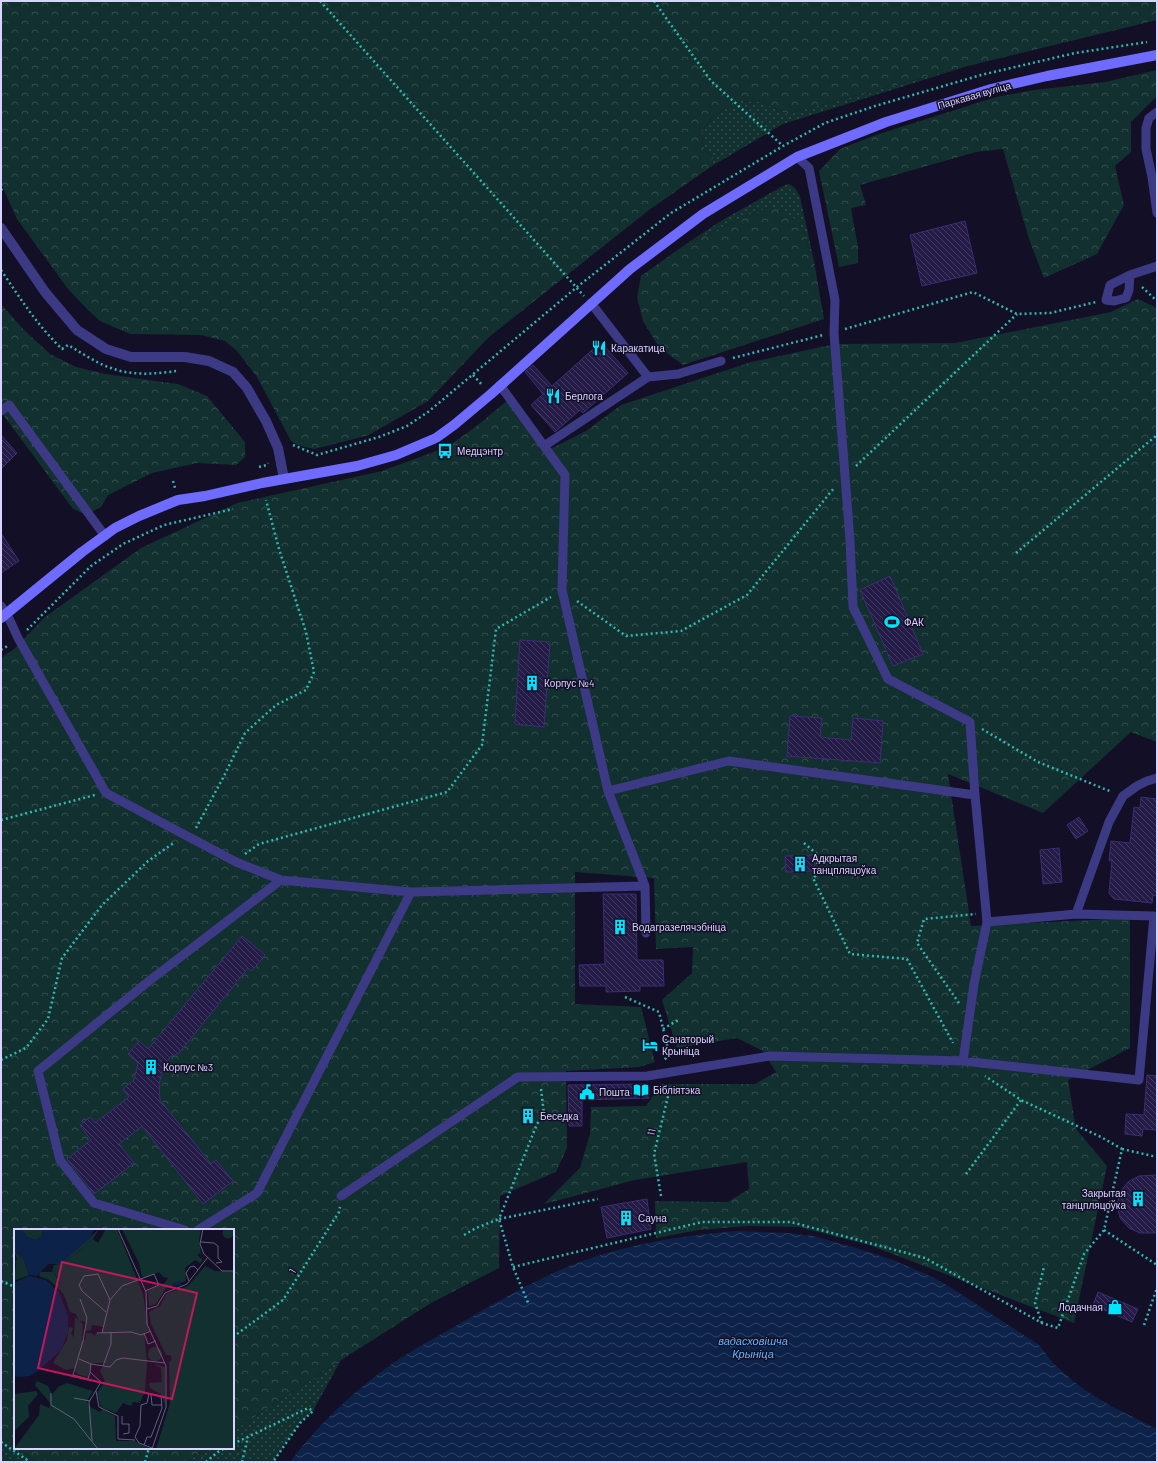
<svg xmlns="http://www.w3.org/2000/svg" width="1158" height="1463" font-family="Barlow,sans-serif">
<defs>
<pattern id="grass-dots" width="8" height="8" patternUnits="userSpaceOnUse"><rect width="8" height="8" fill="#12302f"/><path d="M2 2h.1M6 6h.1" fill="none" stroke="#344d4e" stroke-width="1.8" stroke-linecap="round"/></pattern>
<pattern id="forest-crowns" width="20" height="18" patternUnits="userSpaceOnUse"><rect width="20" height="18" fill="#12302f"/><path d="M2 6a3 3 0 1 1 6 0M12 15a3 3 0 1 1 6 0" fill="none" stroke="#344d4e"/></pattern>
<pattern id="water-waves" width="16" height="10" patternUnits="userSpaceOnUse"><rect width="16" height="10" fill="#0c2248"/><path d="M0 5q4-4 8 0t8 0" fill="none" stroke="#2f4163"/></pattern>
<pattern id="building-back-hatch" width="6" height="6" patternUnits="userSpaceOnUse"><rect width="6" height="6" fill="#241b47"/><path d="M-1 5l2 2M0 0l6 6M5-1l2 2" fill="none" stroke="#433b63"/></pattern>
</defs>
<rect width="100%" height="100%" fill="#130f26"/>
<path fill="url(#grass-dots)" d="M968,66L783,124L712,166L713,158L703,146L702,131L714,115L741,101L762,102L787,114Z
M788,184C795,186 797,190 800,197L814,261L798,221L770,207L744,217L686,244L724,219L783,186Z
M341,1360L313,1411L300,1423L273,1462H186L207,1448H233V1431Z
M1,1435L15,1446V1448H18L37,1462H1Z"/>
<path fill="url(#forest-crowns)" d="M1,1H1157V20L968,66L787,114L762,102L741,101L714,115L702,131L703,146L713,158L712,166L649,210L489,337L428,401L369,435L315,449L300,446L291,441L257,377L237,351L225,341L201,335L130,334L100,321L88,310L68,289L17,219L1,183Z
M1157,70V96L1131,122V152L1115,166L1124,205L1097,254L1044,278L1029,239L1003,149L976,152L860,185L866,205L851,208L858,247V263L839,267L819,171L840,149L876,135L996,97L1034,90L1105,82Z
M770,207L785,212L798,221L814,261L824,319L683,365L659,347L643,321L637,297L641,276L686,244L744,217Z
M1138,299L1157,308V742L1131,732L1043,813L948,774L971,926L1130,918V1048L1068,1080L1076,1129L1107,1166L1074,1323L869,1245L799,1227L748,1226L699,1230L656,1238L655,1201L728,1202L749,1189L747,1162L635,1180L544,1204L580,1168L590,1134L591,1107L646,1106L661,1084H755L776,1072L763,1051L737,1038L677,1048L662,1000L692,973L693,947L656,949L654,878L575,872V1004L641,1007L655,1062L639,1067L566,1071L567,1148L556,1172L500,1196L499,1268L431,1303L341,1360L233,1431V1230H15V1446L1,1435V658L14,649L45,617L141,548L237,503L382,471L447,447L474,428L508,400L544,452L586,431L621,405L751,362L835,344L955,343L1111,312Z
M1,304L23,329L50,354L76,367L105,374L178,384L207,396L245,442V457L236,465L197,463L152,473L108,495L101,507L91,512L82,513L73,509L1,412Z
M18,1448H207L186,1462H37Z"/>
<path fill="url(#water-waves)" d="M738,1231L787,1233L813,1236L853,1247L893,1260L933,1277L950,1287L1039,1345L1053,1363L1073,1381L1085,1390L1111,1406L1157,1429V1462H290C320,1422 360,1385 402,1357C418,1347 435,1338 452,1328C490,1306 529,1283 569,1266C621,1245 683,1235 738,1231Z"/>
<path fill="url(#building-back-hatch)" stroke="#3b2d73" d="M965,221L977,273L922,286L910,235Z
M601,342L628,373L584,412L583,413L580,410L555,432L531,405L543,394L525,372L533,365L552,386Z
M1,435L17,453L1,469Z
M1,533L19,561L1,573Z
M890,576L923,654L893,666L860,590Z
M520,640L550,642L544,727L515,724Z
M790,716L822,718L820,737L851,740L853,718L883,721L880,763L787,756Z
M1141,797L1157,799V896L1153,895L1152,903L1114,899L1109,893L1112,861H1109L1111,841L1130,843L1134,807L1140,808Z
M1079,817L1088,831L1076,839L1067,825Z
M1059,848L1062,882L1043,884L1040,850Z
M814,855L815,871L786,872L785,856Z
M603,894H636L637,960H663L664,986H640V991L606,992V986H580L579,965L605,964Z
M242,936L265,955L252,971L248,968L179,1053L170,1057L162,1072L159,1085L160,1100L211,1164L216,1160L233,1181L203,1204L142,1126L119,1144L134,1163L94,1194L67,1159L91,1140L80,1125L90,1117L95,1123L129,1097L123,1089L134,1080L138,1063L128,1054L139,1041L148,1049Z
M1147,1075L1157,1076V1130L1143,1129L1142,1136L1125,1134L1126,1114L1144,1115Z
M648,1084L649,1098L582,1100V1126H569L568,1085Z
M1157,1175V1233H1140L1129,1228L1120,1218L1117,1205L1120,1192L1128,1182L1139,1176Z
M647,1199L651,1229L607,1238L601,1207Z
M1098,1292L1138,1309L1132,1322L1093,1305Z"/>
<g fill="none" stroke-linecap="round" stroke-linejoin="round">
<path stroke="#2fb8b0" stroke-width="2.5" stroke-dasharray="2 3" stroke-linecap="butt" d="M320,1L584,296
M654,1L711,81L783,146
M1,190L3,188
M1,270C20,298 37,325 62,349L68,345C82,353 96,363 111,368C132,376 155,374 176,371
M1142,287L1157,301
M845,329L973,292L1017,314L1050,313L1096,302
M733,358L823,335
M473,375L483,386
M293,445L317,455L379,437L407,426L428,412L577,287L671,213L783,146L825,123L875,106L981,75L1075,53L1147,42
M856,466L1017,314
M259,467L267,465L268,463
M173,481L175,488
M1016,553L1157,435
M577,601L626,636L681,631L747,595L834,488
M27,630L91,566L123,544L164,525L233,509
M1,650L9,645
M982,729L1038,762L1112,792
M1,820L95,795
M196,828L224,776L245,733L276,705L306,690L314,672L306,632L279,549L266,500
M804,843L817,854L818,874L813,878L850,954L907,959L953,1043
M245,854L259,844L447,792L482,745L496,629L551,597
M625,997L659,1012L669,1053L664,1061
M959,1003L917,943L924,919L976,914
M663,1029L680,1019
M1,1060L26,1048L48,1019L62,958L102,905L148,861L175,842
M541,1089L544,1114L537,1124L499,1219L598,1199
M1122,1149L1157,1157
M966,1174L1021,1100
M661,1196L654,1154L671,1084
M1104,1230L1157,1265
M464,1235L476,1228L499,1219L513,1267L529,1305
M513,1267L702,1222H791L925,1258L1042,1323L1058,1328L1084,1254L1104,1230L1122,1149L1101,1137L1021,1100L985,1076
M1,1281L15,1287
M1042,1323L1035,1303L1044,1267
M1144,1325L1157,1288
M233,1337L283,1300L339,1212L340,1207
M1,1442L30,1462
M233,1444L308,1408L313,1411L300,1423L273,1462
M145,1462L149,1448
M206,1462L218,1452L225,1448
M242,1462L248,1437"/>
<path stroke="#3d3a85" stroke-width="9" d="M1157,112L1149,118L1146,128V149L1152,177L1157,213
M797,157L809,168L835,300L834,333L850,541L853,607L888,679L970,722L975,795L987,922L974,984L963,1061
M1130,275L1129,290L1126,298L1114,301L1106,300L1110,285L1130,275L1157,266
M648,377L678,374L721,361
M500,385L565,475L562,590L608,791L645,886L646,933
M1,411L9,405L105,536
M544,446L648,377L591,303
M1,606L7,614L18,638L106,793L236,862L281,880
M608,791L729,761L975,795
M987,922L1076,914L1109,822L1123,796L1137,786L1147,781L1157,778
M341,1196L518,1077L647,1076L770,1056L963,1061L1139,1080L1154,916L1076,914
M185,1230L94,1203L60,1160L38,1071L149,981L281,880L411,892L645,886
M198,1230L257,1193L411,892"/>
<path stroke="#3d3a85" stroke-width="10" d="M1,228L45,292L77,330L106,349L131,357H185L209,361L233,372L247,388L266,421L278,448L284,479"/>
<path stroke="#6f6bff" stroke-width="10" d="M1,618L82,552L115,528L139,516L178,500L205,496L262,483L357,466L396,455L436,438L454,425L491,394L630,269L703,214L797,157L886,122L991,89L1047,76L1157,55"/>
</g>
<defs>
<g id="restaurant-bare" transform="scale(1.2)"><path d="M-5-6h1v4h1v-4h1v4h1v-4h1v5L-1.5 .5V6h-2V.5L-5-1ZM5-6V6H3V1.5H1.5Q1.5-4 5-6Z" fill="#00e5ff" stroke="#130f26" stroke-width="2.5" paint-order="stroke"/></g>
<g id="bus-bare" transform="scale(1.2)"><path d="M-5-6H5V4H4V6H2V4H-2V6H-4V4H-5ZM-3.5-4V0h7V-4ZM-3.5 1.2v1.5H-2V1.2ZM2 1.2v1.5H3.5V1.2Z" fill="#00e5ff" stroke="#130f26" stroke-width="2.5" paint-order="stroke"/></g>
<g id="stadium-bare" transform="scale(1.2)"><path d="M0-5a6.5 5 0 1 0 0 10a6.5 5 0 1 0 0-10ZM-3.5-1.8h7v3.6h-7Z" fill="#00e5ff" stroke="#130f26" stroke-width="2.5" paint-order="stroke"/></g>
<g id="building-bare" transform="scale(1.2)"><path d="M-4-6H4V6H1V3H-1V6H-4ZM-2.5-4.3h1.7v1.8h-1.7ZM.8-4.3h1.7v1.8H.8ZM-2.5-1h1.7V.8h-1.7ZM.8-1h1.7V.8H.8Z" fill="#00e5ff" stroke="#130f26" stroke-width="2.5" paint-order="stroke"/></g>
<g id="hotel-bare" transform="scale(1.2)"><path d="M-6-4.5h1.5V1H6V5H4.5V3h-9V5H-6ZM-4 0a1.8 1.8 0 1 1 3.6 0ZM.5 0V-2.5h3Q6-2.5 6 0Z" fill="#00e5ff" stroke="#130f26" stroke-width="2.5" paint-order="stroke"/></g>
<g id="library-bare" transform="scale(1.2)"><path d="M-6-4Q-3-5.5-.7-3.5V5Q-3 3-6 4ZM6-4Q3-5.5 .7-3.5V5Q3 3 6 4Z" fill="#00e5ff" stroke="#130f26" stroke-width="2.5" paint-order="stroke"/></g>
<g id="civic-bare" transform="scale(1.2)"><path d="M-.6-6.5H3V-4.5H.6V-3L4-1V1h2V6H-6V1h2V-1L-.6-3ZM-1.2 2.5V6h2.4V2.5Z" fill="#00e5ff" stroke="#130f26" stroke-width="2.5" paint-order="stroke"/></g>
<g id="shop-bare" transform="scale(1.2)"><path d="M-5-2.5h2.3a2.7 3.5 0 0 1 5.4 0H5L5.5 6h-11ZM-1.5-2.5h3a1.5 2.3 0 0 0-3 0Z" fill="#00e5ff" stroke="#130f26" stroke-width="2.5" paint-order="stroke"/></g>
</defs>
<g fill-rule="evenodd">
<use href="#restaurant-bare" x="599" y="348"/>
<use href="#restaurant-bare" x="553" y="396"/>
<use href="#bus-bare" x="445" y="451"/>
<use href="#stadium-bare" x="892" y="622"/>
<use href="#building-bare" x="532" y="683"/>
<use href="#building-bare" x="800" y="864"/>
<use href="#building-bare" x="620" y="927"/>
<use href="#hotel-bare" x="650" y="1045"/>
<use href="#building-bare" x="151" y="1067"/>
<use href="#library-bare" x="641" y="1090"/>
<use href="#civic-bare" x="587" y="1092"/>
<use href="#building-bare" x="528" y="1116"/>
<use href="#building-bare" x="1138" y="1199"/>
<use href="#building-bare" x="626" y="1218"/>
<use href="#shop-bare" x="1115" y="1307"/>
</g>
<g text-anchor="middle" stroke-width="3" stroke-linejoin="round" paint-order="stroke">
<g font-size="10" fill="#d9d4ff" stroke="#130f26">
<text transform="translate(974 95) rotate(-16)" y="4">Паркавая вуліца</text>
<text transform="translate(651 1132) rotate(-77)" y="4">11</text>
<text transform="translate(292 1271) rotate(-58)" y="4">1</text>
</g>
<g font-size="10" fill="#d9d4ff" stroke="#130f26" text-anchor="start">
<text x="611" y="352">Каракатица</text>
<text x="565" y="400">Берлога</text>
<text x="457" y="455">Медцэнтр</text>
<text x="904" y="626">ФАК</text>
<text x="544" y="687">Корпус №4</text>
<text x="812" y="862">Адкрытая<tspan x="812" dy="12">танцпляцоўка</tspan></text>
<text x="632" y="931">Водагразелячэбніца</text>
<text x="662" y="1043">Санаторый<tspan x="662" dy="12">Крыніца</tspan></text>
<text x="163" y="1071">Корпус №3</text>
<text x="653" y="1094">Бібліятэка</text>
<text x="599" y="1096">Пошта</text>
<text x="540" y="1120">Беседка</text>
<text x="1126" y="1197" text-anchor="end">Закрытая<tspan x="1126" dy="12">танцпляцоўка</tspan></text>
<text x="638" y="1222">Сауна</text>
<text x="1103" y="1311" text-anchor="end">Лодачная</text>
</g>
<g font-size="11" font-style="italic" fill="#62b6ff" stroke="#130f26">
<text x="753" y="1345">вадасховішча<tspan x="753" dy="13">Крыніца</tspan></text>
</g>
</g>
<g transform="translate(14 1229)">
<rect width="220" height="220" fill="#130f26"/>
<path d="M208.5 4a5.5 5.5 0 1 1 11 0a5.5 5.5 0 1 1-11 0ZM85,0L79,10L40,43L51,66L35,51L25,47L26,43H38L40,36L46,35ZM181,0H187L185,11L187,24L191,29L186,24L183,26L189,31L186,34L181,31ZM0,22L9,28L15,46L0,54L12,47L2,33L0,35L3,30Z" fill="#12302f"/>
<path d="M7,0H30L27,8L22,11L13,8ZM92,0H103L129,65L135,102L130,104L133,133L131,162L126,174L119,173L117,177L109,174L102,184L87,178L83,164L91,152L86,142L91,134H77L74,148L63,145L61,139L52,141L39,134L53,111L55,98L59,99L57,105L60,108L61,88L69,95L68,112L72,110V104H77L81,107L82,104L88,105L90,98L78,96L77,101L71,102L72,93L65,92L62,85L56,83L44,49L40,43L79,10L84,14ZM108,0H181V31L171,39L172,52L152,59L142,75L135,77L134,61L150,55L154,49L149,48L145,43L131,49L128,47L125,34ZM2,33L6,34L12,47L0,52ZM191,37L201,42L220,43V220H142L156,174L155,134L158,130L156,126H152L137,95L135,83L146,77L152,65L174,57ZM134 125a7 7 0 1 1 14 0a7 7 0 1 1-14 0ZM140,135L151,138V176L147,165L136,159L135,154L148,153L147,139ZM23,152L34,157L38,166L44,158L53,154L79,162L73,172L75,177L86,183L88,180L101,187L102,212H121L136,220H0L25,186L26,175L35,179L37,175L21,156ZM22,162L24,165L14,177L15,188L0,202V165Z" fill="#12302f"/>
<path d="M0,0H7L13,8L22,11L27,8L30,0H80L75,10L46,35H34L23,47L15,46L9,28L0,22ZM15,47L32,51L45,63L54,87V103L47,121L25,141L16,147L4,148L0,147V54Z" fill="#0c2248"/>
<path fill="none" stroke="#0c2248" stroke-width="2" d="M166,53V55L161,56L160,55Z"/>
<path fill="none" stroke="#625e7d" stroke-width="1" d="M104,0L132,63L133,95L152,137V178L138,220M189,0L186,15L190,25L208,42H220M187,13L200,14L204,17V29L208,33L202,34M175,52L172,44L176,38L180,37L184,41M66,70L73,89L69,112L59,146L74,150L76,143M96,71L108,57L140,45L145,56L131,62M133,80L143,77L151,64L173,55L194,28M83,104L117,103L127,106L137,102M88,104L96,71L84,45L70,47L65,56L68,62L92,83M130,104L134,115L142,112M65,130L77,135L96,138L102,131L109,129L151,134M77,135L76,143L87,153L75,173L78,212M89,137L97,115V103M82,162L85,178L104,187V210L121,211M37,164V176L60,190L84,220M135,165L133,174L127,176L126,197L121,208L125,214L138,219M137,165L138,176H148M60,169L76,172M108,187V195H115V204L109,205M130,216L133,208H137L148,179L147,167L138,165"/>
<path fill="#c2185b" fill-opacity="0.15" stroke="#c2185b" stroke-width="2" d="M48,33L183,64L158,170L24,139Z"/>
<rect width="220" height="220" fill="none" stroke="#d9d4ff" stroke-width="2"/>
</g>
<rect width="1158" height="1463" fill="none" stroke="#d9d4ff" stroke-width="4"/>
</svg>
